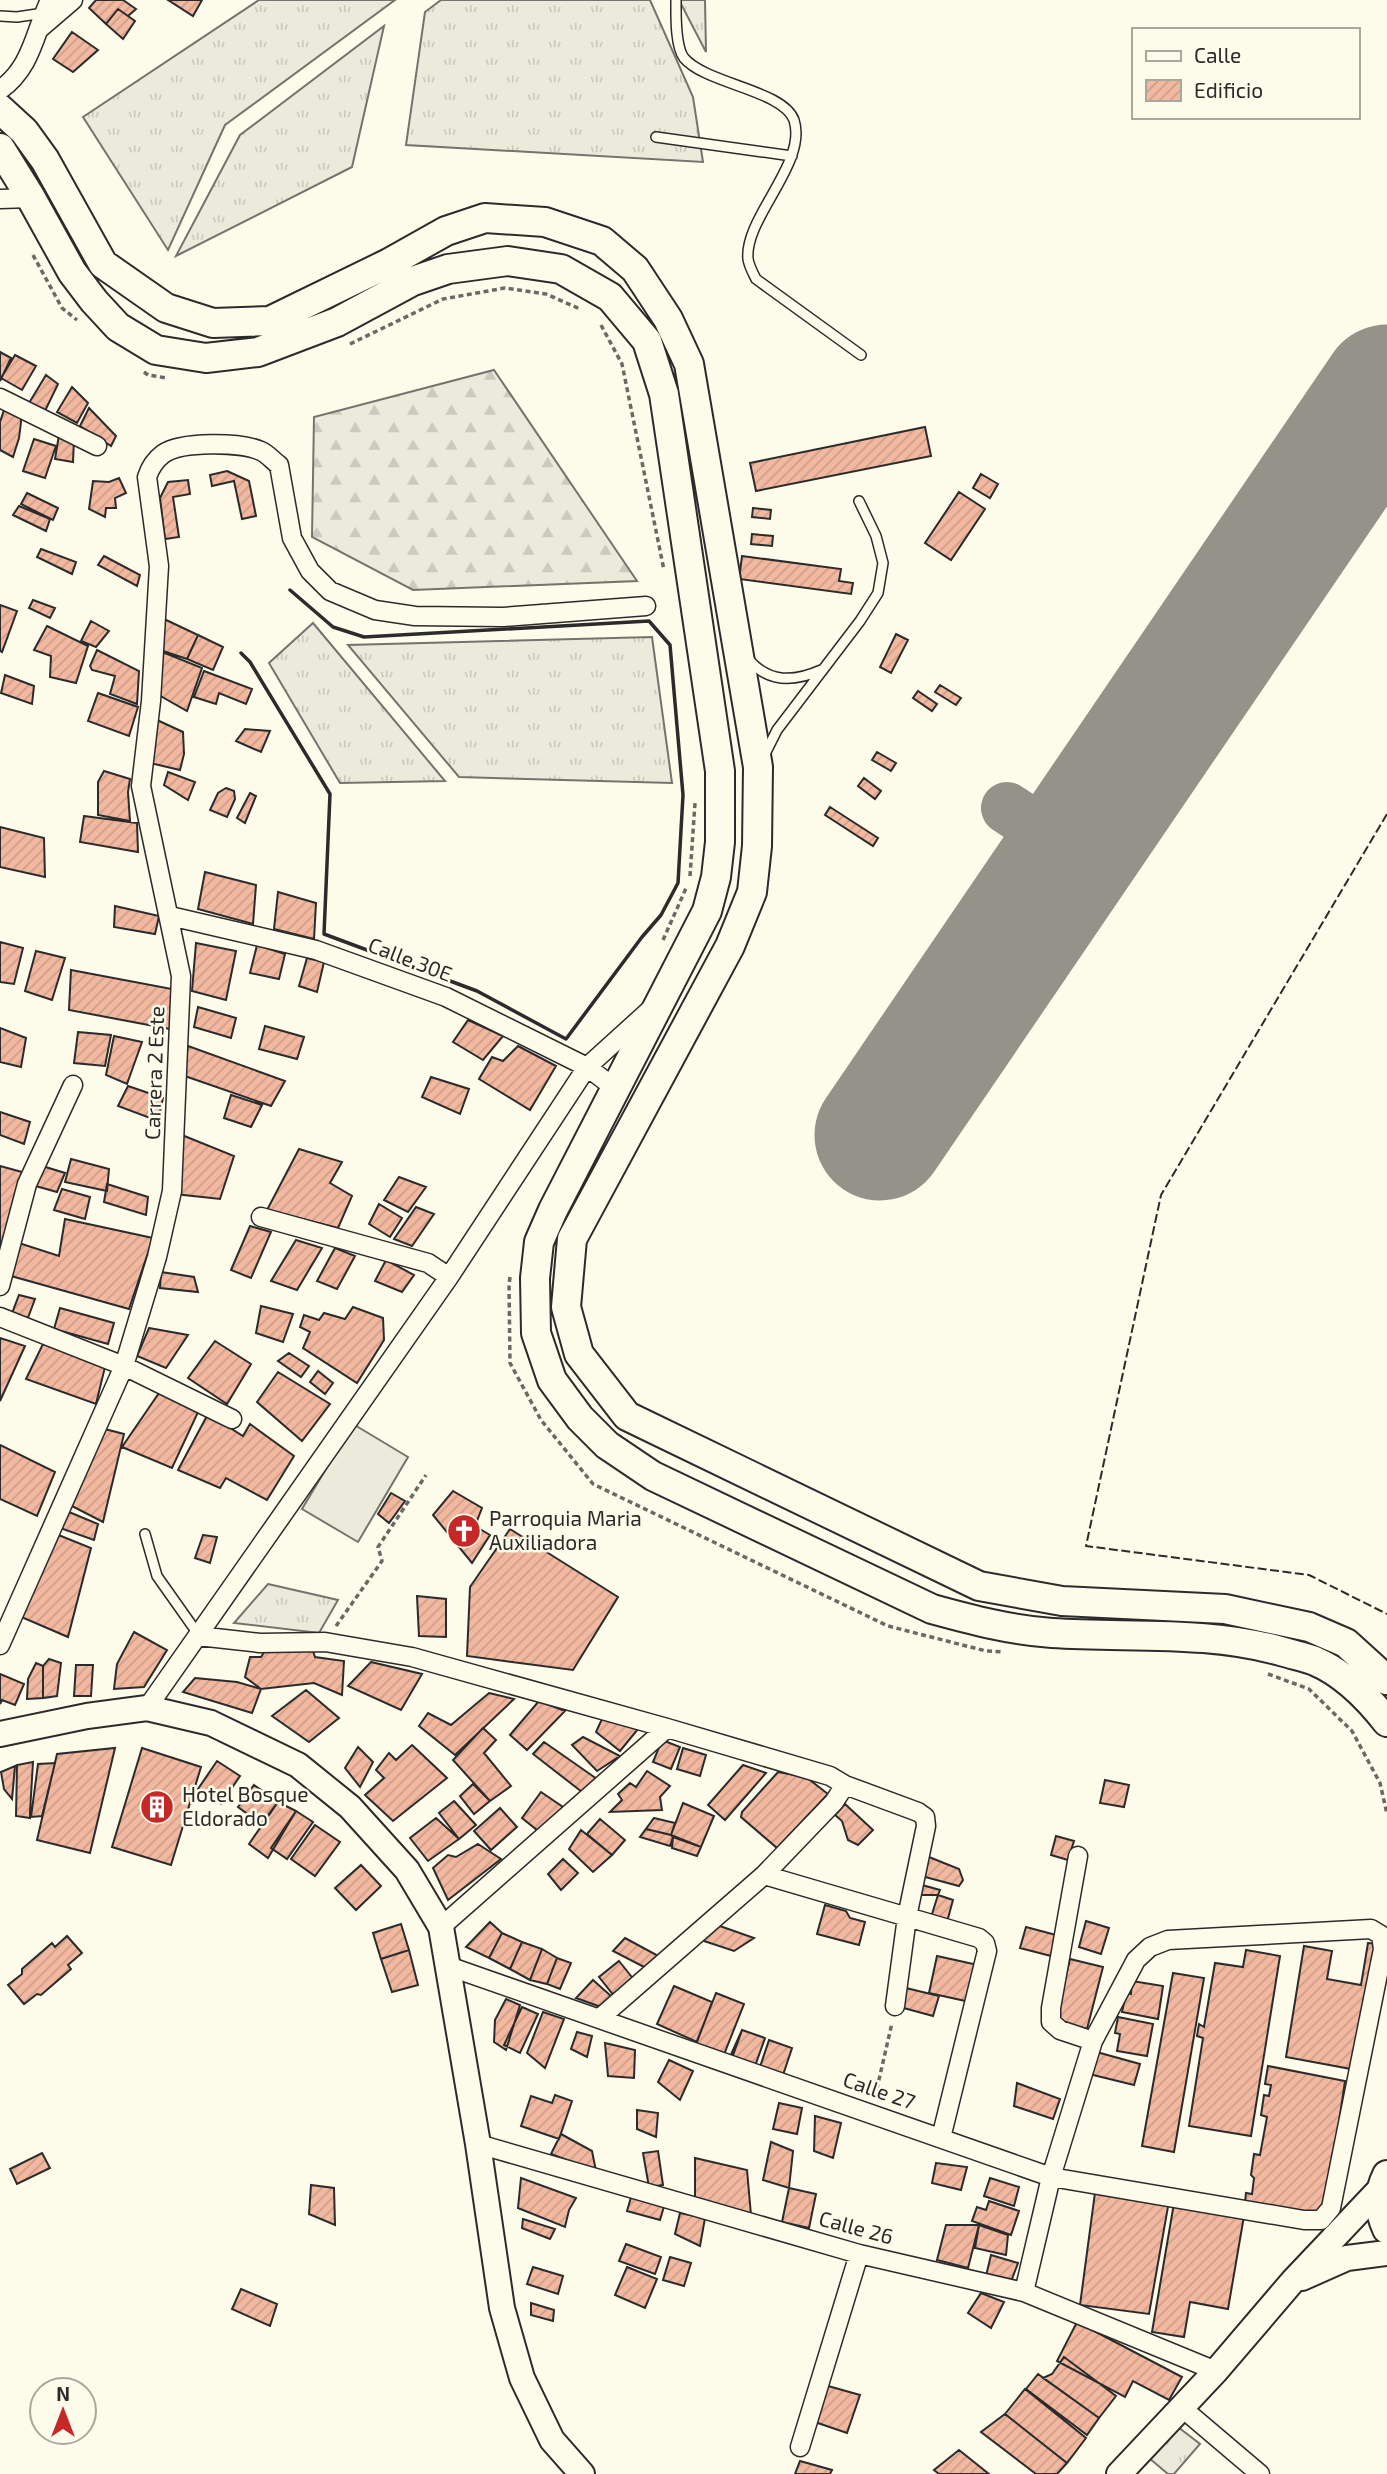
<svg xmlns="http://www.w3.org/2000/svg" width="1387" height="2474" font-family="'Exo 2',sans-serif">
<defs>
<pattern id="grass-tufts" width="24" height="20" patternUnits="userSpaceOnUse" patternTransform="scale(1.75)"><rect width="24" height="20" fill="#ecebdb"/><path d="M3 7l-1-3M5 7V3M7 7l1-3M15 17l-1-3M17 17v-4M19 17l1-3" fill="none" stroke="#cbcabc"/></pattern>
<pattern id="forest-firs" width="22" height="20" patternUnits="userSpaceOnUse" patternTransform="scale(1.75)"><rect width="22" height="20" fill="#ecebdb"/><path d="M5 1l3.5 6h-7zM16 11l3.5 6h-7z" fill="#cbcabc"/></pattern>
<pattern id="building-hatch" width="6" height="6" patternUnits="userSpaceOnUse" patternTransform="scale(1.75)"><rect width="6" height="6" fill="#f2b8a0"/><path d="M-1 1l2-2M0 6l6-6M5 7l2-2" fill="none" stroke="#d09e8a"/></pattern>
</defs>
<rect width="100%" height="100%" fill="#fdfbea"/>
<path fill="url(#grass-tufts)" stroke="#74746e" stroke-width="2" d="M259,0H395L225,125L168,250L83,117Z
M441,0H650L693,97L703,162L406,145L425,12Z
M679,0H705L706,52Z
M384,26L352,167L176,256L240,135Z
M313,623L445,781L340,783L269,663Z
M652,637L672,783L459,777L348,645Z
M268,1584L338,1600L319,1633L234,1623Z
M1178,2427L1200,2444L1174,2474H1168L1149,2458Z"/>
<path fill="url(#forest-firs)" stroke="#74746e" stroke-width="2" d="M494,370L637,581L413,590L312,537L314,417Z"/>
<path fill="#ecebdb" stroke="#74746e" stroke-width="2" d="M353,1424L408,1457L358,1542L302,1509Z"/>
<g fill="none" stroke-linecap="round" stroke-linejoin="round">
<path stroke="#94938a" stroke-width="52" d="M1007,808L1073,851"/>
<path stroke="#94938a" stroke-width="131" d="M880,1135L1387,390"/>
</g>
<path fill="url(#building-hatch)" stroke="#2b2b2b" stroke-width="2" d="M96,0H123L136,9L128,16L118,9L106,24L89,8Z
M168,0H202L193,16Z
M118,9L135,21L123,39L106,24Z
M72,32L98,50L73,72L53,59Z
M0,352L11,358L0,381Z
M15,355L36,366L22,390L1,378Z
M46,375L58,384L45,411L29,403Z
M72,387L88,403L77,423L57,412Z
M5,407L22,414L19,438L13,457L0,450V422Z
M89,408L116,436L111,446L80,426Z
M925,427L931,456L756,491L750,463Z
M59,435L74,439L73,462L55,459Z
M34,439L56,446L45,478L23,471Z
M227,471L249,481L256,516L242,519L234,481L212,486L210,475Z
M981,474L998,484L990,498L973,488Z
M119,478L126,493L115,498L116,508H106L105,517L89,509L93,481L109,482Z
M188,480L190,494L173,497L179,537L165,539L160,498L168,482Z
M959,492L985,509L951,560L925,543Z
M27,493L58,508L53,520L21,504Z
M19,506L50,519L46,531L13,515Z
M753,508L771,510L770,519L752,517Z
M752,534L773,536L772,546L751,544Z
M41,549L76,562L72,574L37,557Z
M104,556L140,575L137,586L98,565Z
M742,556L841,569L839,581L853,583L851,594L739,579Z
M33,600L55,608L50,618L29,608Z
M0,605L17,611L2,652L0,651Z
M164,619L198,635L187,659L163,651Z
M91,621L109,631L96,647L81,641Z
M47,626L88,646L76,683L50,677L51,656L34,650Z
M896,634L908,640L891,673L880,667Z
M198,635L223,647L213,670L187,659Z
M97,650L139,671L137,704L110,694L115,676L92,670L90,666Z
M160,651L202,668L187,711L157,694Z
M204,671L252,689L246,704L219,693L216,704L194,697Z
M5,675L34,686L32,704L1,693Z
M940,685L961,698L956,705L935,692Z
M918,691L937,704L932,711L913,698Z
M98,693L138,707L129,736L88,721Z
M157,720L183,732L184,754L180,770L150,763Z
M245,729L270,731L261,752L236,741Z
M877,752L896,763L891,771L872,760Z
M104,771L130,779L128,792L130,821L98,815V782Z
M168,772L195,782L188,800L164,785Z
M864,778L881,791L875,799L858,786Z
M226,788L234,791L235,799L227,817L210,810L218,793Z
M250,793L256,796L245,823L237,818Z
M830,807L878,838L873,846L825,815Z
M84,816L137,823L138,852L80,842Z
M0,827L44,838L45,877L0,867Z
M205,872L256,885L253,924L198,909Z
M278,892L316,903L314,939L274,929Z
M115,906L159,916L155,934L114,927Z
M0,942L23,948L14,984L0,982Z
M196,943L236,951L226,1000L192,991Z
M257,945L285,954L279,979L250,973Z
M36,951L65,958L52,1000L25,991Z
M307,958L324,962L317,992L299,986Z
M71,970L172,989L170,1029L69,1010Z
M198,1007L236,1018L231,1038L194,1027Z
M468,1020L503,1036L483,1060L453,1042Z
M265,1026L304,1037L297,1059L259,1049Z
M0,1028L26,1038L21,1067L0,1062Z
M78,1032L111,1035L105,1066L74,1063Z
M114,1036L142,1042L127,1084L106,1075Z
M188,1046L285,1081L271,1106L182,1075Z
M518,1046L556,1066L530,1110L479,1079L492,1057L503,1061Z
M431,1077L469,1089L460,1114L422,1097Z
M128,1086L163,1098L158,1121L118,1106Z
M231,1095L262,1105L251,1127L224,1118Z
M0,1112L30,1122L24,1144L0,1135Z
M177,1133L234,1156L220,1199L175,1194Z
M299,1149L342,1162L330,1183L352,1196L338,1228L267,1210Z
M71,1159L109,1169L107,1191L65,1182Z
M39,1165L65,1173L57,1192L32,1185Z
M0,1166L22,1172L0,1259Z
M399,1177L426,1187L408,1212L384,1200Z
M107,1184L148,1197L146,1215L104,1202Z
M62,1189L90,1197L85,1219L54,1210Z
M379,1204L402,1218L390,1237L369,1224Z
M416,1207L434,1214L412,1246L394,1239Z
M65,1219L153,1238L129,1309L11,1276L19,1243L59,1256Z
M250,1226L271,1232L251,1278L231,1270Z
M296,1240L322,1248L297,1290L271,1281Z
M335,1248L355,1256L337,1289L317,1281Z
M386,1260L414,1275L402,1292L375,1281Z
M161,1272L194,1277L198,1292L160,1288Z
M19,1295L35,1299L26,1323L11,1316Z
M261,1306L293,1314L283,1342L256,1333Z
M353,1307L383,1318L384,1340L357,1383L303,1348L310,1332L300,1327L304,1315L319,1320L324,1313L345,1319Z
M60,1308L114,1323L108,1344L54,1329Z
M149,1328L188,1335L166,1368L137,1356Z
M0,1338L25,1346L0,1401Z
M215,1341L251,1364L227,1404L188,1378Z
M43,1344L105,1367L96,1404L26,1379Z
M289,1353L309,1366L301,1377L278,1361Z
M318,1371L333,1383L325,1394L310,1382Z
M278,1372L330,1404L302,1441L257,1402Z
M161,1390L199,1410L172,1468L122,1447Z
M208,1414L243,1436L250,1424L294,1456L267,1500L226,1478L220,1488L178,1470Z
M101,1428L124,1434L103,1522L66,1503Z
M0,1445L55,1472L37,1516L0,1499Z
M453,1491L482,1508L475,1526L490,1535L472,1563L433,1515Z
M391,1493L405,1501L389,1523L378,1514Z
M69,1512L98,1524L94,1540L60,1528Z
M510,1529L618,1597L573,1670L467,1656L470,1587Z
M56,1534L91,1548L68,1637L19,1616Z
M203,1535L217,1537L210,1563L195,1558Z
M417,1596L446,1599V1637L419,1636Z
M134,1632L167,1650L144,1687L114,1689L117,1664Z
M266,1649L313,1651L315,1657L344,1661L342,1695L314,1683L261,1689L245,1677L250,1657H261Z
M49,1659L61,1663L57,1696L43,1698V1666Z
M371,1662L422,1674L401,1710L348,1686Z
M36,1663L43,1666V1698L27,1699L28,1679Z
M76,1665H93L91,1696H74Z
M0,1674L24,1684L15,1705L2,1700L0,1704Z
M195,1678L237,1682L261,1689L252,1713L183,1692Z
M306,1690L339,1718L309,1742L272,1716Z
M489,1693L514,1699L455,1755L419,1726L428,1713L451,1725Z
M539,1701L565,1711L527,1750L510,1735Z
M602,1719L638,1729L620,1751L596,1732Z
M483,1728L496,1740L484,1753L511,1786L490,1801L453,1760Z
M583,1737L620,1756L597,1771L572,1745Z
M662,1740L680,1747L671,1769L653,1762Z
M544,1742L597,1779L582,1792L533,1754Z
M412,1745L447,1778L393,1821L365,1795L384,1778L376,1770L389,1753L396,1760Z
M358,1747L373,1762L360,1787L345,1768Z
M115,1748L90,1853L37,1840L57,1754Z
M142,1748L201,1767L171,1865L112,1847Z
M683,1748L706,1755L700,1776L677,1769Z
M217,1761L240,1776L221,1804L198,1789Z
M33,1762L30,1812V1818L16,1816L17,1765Z
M55,1763L42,1816L31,1817L38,1764Z
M743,1765L766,1773L725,1820L708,1805Z
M15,1766L12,1799L4,1789L1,1772Z
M647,1771L670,1786L660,1797L662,1810L610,1812L622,1800L618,1794L630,1783L636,1787Z
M778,1772L806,1777L828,1794L777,1848L741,1817L742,1812Z
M1105,1780L1129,1785L1124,1807L1100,1803Z
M473,1784L490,1801L474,1814L460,1796Z
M254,1785L278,1802L261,1824L238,1807Z
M541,1792L563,1807L542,1834L522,1818Z
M454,1801L476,1825L459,1839L439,1813Z
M278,1802L296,1811L268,1858L249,1844Z
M683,1803L714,1816L701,1847L671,1835Z
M845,1804L873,1830L858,1845L848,1840L842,1821L835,1815Z
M500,1808L517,1827L491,1850L474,1831Z
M296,1811L313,1822L287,1859L271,1848Z
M436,1818L459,1839L428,1861L410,1838Z
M654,1818L675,1823L671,1835L646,1829Z
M600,1819L625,1840L612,1855L587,1834Z
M315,1825L340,1842L315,1876L291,1859Z
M646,1829L671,1835L673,1837L670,1846L640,1837Z
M581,1830L612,1855L593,1872L569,1849Z
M1056,1836L1074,1841L1068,1860L1051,1855Z
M673,1837L701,1847L697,1856L672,1848Z
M478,1844L501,1859L448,1900L433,1868L448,1855L456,1857Z
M924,1855L959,1869L963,1880L959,1886L925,1877L921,1864Z
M563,1859L578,1873L561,1890L548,1874Z
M361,1865L381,1886L356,1910L335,1888Z
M922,1885L940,1890L938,1895H919Z
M938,1895L953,1900L947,1922L931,1917Z
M825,1905L846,1911L850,1918L865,1922L859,1945L817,1934Z
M1086,1921L1109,1928L1101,1954L1079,1947Z
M490,1922L502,1933L489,1958L466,1947Z
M401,1924L409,1950L381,1959L373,1933Z
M717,1925L754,1938L734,1951L701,1940Z
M1026,1927L1056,1935L1051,1956L1020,1948Z
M502,1933L522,1942L510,1969L489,1958Z
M67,1936L82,1953L68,1965L71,1969L41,1995L37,1994L24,2004L8,1985L22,1974V1969L52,1943L55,1947Z
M625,1938L664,1959L648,1969L613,1951Z
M522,1942L542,1949L530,1980L510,1969Z
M1368,1943L1378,1944L1351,2069L1286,2057L1304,1946L1332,1951L1327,1979L1361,1985Z
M542,1949L557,1958L547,1984L530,1980Z
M409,1950L418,1985L392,1992L381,1959Z
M1246,1950L1280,1956L1251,2136L1189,2126L1203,2038L1197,2036L1199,2024L1204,2027L1215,1963L1243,1967Z
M937,1956L978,1965L970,2002L929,1993Z
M557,1958L571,1963L560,1989L547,1984Z
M1070,1959L1103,1967L1087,2029L1055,2021Z
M619,1961L635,1981L615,1997L599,1977Z
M1173,1973L1204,1978L1174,2152L1142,2146Z
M593,1980L611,1996L601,2007L576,1998Z
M1132,1981L1163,1986L1158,2019L1122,2012L1126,1993L1131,1994Z
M674,1986L712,2002L697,2042L657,2024Z
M906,1988L939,1996L933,2016L900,2007Z
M716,1993L744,2004L723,2057L695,2046Z
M506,1999L520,2005L506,2050L494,2042L495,2020Z
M522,2007L538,2014L520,2053L504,2045Z
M543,2012L564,2019L545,2068L527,2053Z
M1118,2017L1153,2024L1147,2056L1117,2051L1120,2034L1115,2033Z
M742,2030L765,2038L754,2069L729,2059Z
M742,2030L765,2038L754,2069L731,2061Z
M577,2032L592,2036L587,2057L571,2049Z
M769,2040L792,2048L782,2078L759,2070Z
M605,2043L635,2050L634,2078L608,2076Z
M1093,2051L1140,2064L1134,2085L1089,2074Z
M669,2060L693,2071L680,2100L658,2082Z
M1268,2066L1345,2081L1328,2198L1317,2213L1245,2202L1246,2193L1252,2194L1254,2178L1251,2175L1254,2154L1260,2155L1267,2117L1261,2115L1264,2095L1269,2096L1271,2085L1265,2084Z
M1017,2083L1060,2099L1053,2119L1014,2106Z
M555,2095L572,2101L559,2139L521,2126L531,2096L552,2103Z
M779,2103L802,2108L797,2134L773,2129Z
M637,2110L658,2113L656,2137L637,2129Z
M815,2116L841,2123L833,2158L814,2151Z
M561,2134L592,2151L596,2171L551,2154Z
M771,2142L793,2151L789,2188L763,2180Z
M658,2151L663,2185L649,2187L643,2153Z
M42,2153L50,2168L17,2184L10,2169Z
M695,2158L747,2170L751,2215L695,2199Z
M936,2163L967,2167L961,2190L932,2183Z
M521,2178L576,2198L569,2210L565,2227L518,2208Z
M990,2178L1019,2187L1014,2206L984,2196Z
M311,2185L334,2188L335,2225L309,2214Z
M1096,2185L1169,2201L1149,2314L1080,2305Z
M789,2188L816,2194L809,2228L782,2222Z
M632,2194L665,2203L660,2220L627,2211Z
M989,2201L1019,2211L1011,2235L972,2221L977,2207L986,2210Z
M1174,2203L1244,2216L1228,2309L1190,2302L1184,2337L1152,2332Z
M680,2213L705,2218L700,2246L675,2234Z
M523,2219L555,2229L550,2239L522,2228Z
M946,2225H979L968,2268L937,2260Z
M979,2225L1008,2235L1006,2255L975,2248Z
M626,2244L661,2257L655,2274L619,2261Z
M991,2255L1018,2263L1009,2287L985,2280Z
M670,2257L691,2263L684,2286L663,2280Z
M533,2267L563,2276L558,2294L527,2284Z
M627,2267L657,2279L645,2308L615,2295Z
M241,2289L277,2304L270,2326L232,2309Z
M981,2293L1004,2302L991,2328L968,2313Z
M531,2303L554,2310L553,2321L531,2315Z
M1077,2322L1182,2377L1169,2400L1133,2381L1125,2397L1057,2361Z
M1064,2357L1116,2396L1099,2418L1043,2378L1052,2374Z
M1038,2374L1099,2418L1087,2435L1026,2389Z
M821,2384L860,2395L847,2433L812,2421Z
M1025,2389L1086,2438L1067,2463L1005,2414Z
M1005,2414L1067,2463L1057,2474H1036L981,2432Z
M959,2450L989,2474H939L934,2470Z
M800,2461L832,2470L830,2474H795Z"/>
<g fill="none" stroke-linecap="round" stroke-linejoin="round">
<g stroke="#2b2b2b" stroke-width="12">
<path id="service" d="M676,0C676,15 675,46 684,58C706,84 783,90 794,120C808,163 744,218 748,259C749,266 753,273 756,279L861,355
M0,16L17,17L44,13
M656,137L792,156
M749,660C769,683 794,682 821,670
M764,756L777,730L860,621L878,593L883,563L876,536L859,501
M145,1534L157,1576L198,1634"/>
</g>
<g stroke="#2b2b2b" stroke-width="21">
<path id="minor" d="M38,30L73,0
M0,90C32,67 34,34 50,0
M0,199L31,198
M0,398L97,446
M170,916L316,950L446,997L587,1067L616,1089
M261,1217L428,1263L449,1277
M0,1286L27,1184L73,1085
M0,1317L124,1366L232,1419
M198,1636L260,1643L325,1642L412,1657L667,1728L830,1776L845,1785L918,1812L925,1817L926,1826L907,1917L895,2006
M0,1645L124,1366L157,1257L172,1191L181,976L141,786L151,701L159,566L147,477C150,468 155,460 163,454C181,441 241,442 261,451C268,454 273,461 279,465L292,538L310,571L330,591L375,610L415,616L503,617L646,606
M147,1708L449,1277L587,1067L651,1009
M1078,1856L1051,2008V2022L1060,2030L1093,2041
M764,1875L979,1938L985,1943L987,1951L941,2138
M441,1927L667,1728
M448,1966L1051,2177L1304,2220H1321L1331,2208L1383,1949L1381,1935L1371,1929L1168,1940L1150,1947L1136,1960L1093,2041L1051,2177L1024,2292
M600,2018L764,1875L834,1802L845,1785
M478,2144L859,2254L1024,2292L1216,2371
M1181,2407L1260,2474
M800,2447L859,2254"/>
</g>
<g stroke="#2b2b2b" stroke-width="28">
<path id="secondary" d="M0,1734L87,1716L147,1708L211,1723L298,1765L350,1807L407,1870L441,1927L478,2144L502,2308L522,2378L552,2440L582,2474
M1302,2278L1347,2258L1387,2253
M1119,2474L1216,2371L1292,2282L1381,2188"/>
</g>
<g stroke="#2b2b2b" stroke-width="32">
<path id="primary" d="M0,109L24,131L45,160L103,264L166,308L213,323L270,321L389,263L446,231L485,218L545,222L602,241L635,269L668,319L689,364L758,767L757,846L752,892L730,946L572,1239L566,1307L579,1354L627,1416L979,1586L1062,1601L1225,1609L1309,1627L1346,1643L1387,1680
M0,148L31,198L72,272L94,301L118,327L156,350L206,358L258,352L337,322L413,281L448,269L508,261L561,269L610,297L647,341L664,394L720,771V842L716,877L707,911L553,1210L539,1242L535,1278L536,1333L552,1380L580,1418L607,1445L653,1476L932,1609C972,1620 1010,1630 1052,1633C1129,1638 1209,1630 1284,1652C1294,1655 1305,1657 1315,1661C1343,1673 1369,1699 1387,1722
M1387,2175C1378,2193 1378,2210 1387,2229"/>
</g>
<path stroke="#6a6964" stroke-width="3.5" stroke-dasharray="5 3.5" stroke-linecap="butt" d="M33,255L62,308L77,320
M601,325L622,364L664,570
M350,344L443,299L505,288L546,294L580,309
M144,372L148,375L167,378
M690,876L695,803
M663,940L687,886
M510,1277L509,1285L510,1363L541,1420L593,1484L888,1626L986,1651L1003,1652
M336,1626L382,1561L378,1547L426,1475
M1268,1674L1309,1689L1352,1731L1380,1783L1387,1814
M875,2097L892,2023"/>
<use href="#service" stroke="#fdfbea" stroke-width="9"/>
<use href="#minor" stroke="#fdfbea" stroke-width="18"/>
<use href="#secondary" stroke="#fdfbea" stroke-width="24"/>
<use href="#primary" stroke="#fdfbea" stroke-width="28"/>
<path stroke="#2b2b2b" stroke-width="2" stroke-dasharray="9 3.5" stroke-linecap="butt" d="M1387,814L1161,1195L1086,1546L1309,1575L1387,1614"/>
<path stroke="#2b2b2b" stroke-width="3.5" d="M241,653L250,662L330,794L324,934L477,991L566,1039L642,937L661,915L678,883L683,795L670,645L649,621L364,637L333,627L290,590"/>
</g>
<defs>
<g id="church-disc" transform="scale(1.75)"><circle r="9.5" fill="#c62828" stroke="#fdfbea"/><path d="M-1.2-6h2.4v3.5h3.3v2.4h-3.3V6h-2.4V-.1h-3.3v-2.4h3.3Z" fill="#fff"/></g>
<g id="building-disc" transform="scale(1.75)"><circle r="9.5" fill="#c62828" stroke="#fdfbea"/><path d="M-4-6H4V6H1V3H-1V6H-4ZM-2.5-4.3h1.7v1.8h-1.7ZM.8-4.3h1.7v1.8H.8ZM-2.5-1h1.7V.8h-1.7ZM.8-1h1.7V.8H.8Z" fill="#fff"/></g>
</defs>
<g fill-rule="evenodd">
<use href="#church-disc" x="464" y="1531"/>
<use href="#building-disc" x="157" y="1807"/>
</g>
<g text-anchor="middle" stroke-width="5" stroke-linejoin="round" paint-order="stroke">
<g font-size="21" fill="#2b2b2b" stroke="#fdfbea">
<text transform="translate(410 960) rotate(21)" y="7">Calle 30E</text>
<text transform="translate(155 1073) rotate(-88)" y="7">Carrera 2 Este</text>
<text transform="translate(879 2091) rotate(19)" y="7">Calle 27</text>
<text transform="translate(856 2228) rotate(15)" y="7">Calle 26</text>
</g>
<g font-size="21" fill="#2b2b2b" stroke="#fdfbea" text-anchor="start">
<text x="489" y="1526">Parroquia Maria<tspan x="489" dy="24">Auxiliadora</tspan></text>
<text x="182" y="1802">Hotel Bosque<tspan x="182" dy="24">Eldorado</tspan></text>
</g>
</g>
<rect x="1132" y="28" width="228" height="91" fill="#fdfbea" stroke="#a9a89e" stroke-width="2"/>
<rect x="1146" y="51" width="35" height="10" fill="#fdfbea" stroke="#a9a89e" stroke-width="2"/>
<text x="1194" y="63" font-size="21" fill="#2b2b2b">Calle</text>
<rect x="1146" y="80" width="35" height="21" fill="url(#building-hatch)" stroke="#a9a89e" stroke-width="2"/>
<text x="1194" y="98" font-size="21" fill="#2b2b2b">Edificio</text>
<g transform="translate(63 2411)"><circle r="33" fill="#fdfbea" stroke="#a9a89e" stroke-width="2"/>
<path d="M0-5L12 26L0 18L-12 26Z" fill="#c62828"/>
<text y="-10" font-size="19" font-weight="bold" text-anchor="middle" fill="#2b2b2b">N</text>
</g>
</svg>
